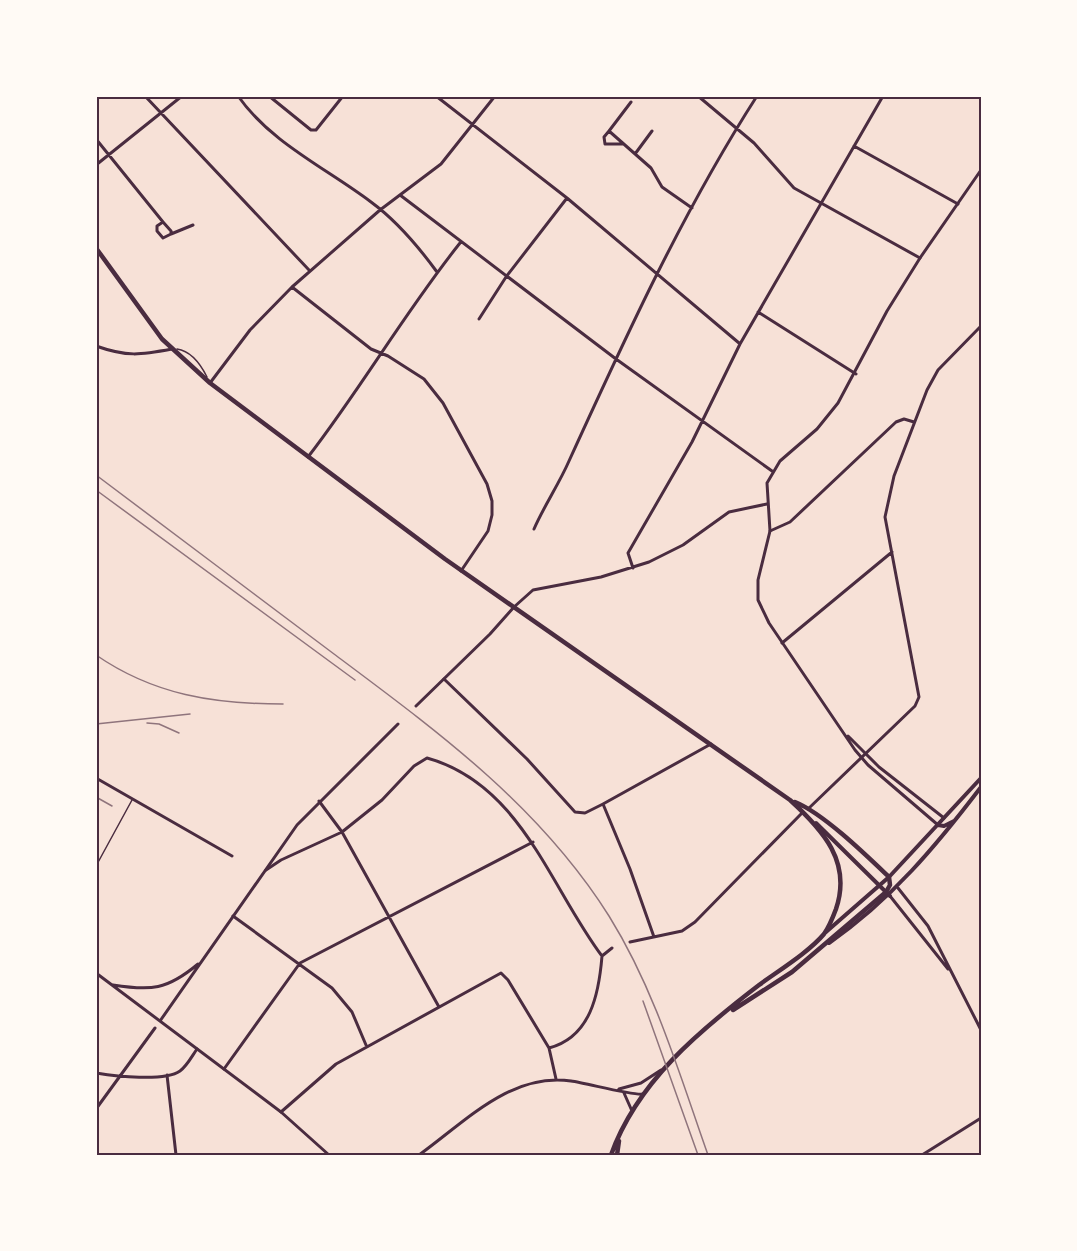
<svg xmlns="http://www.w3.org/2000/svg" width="1077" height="1251" font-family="Barlow,sans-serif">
<rect width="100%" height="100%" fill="#f7e1d7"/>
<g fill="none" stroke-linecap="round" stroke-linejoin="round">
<path stroke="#4a2c40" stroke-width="1.5" d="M177,349C191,351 201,365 207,377
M96,866L132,800"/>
<path stroke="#4a2c40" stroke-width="3" d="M145,96L309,270
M238,96C271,143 326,168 371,202C397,221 418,246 437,272
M269,96L311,130H316L343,96
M436,96L567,198L739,343
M698,96L754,143L794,188L920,258
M631,102L609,131L651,168L662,187L692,208
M609,131L604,137L605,144H622
M96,139L163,222L157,226V231L163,238L171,234V231L163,222
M854,146L958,204
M635,154L652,131
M96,165L182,96
M400,195L616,359L772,471
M171,234L193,225
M292,287L371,349L388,356L424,379L443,403L487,484L492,501V515L488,531L461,571
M758,312L856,374
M479,319L506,277L567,198
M96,346C127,357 140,355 172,349
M210,383L250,330L292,287L380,210L441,164L495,96
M308,457C362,387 405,312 460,243
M534,529C544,506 559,484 569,461C626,336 683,211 757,96
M770,531L790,522L896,422L904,419L914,422
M633,568L628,553L692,442L740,344L883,96
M514,607L533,590L601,577L649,562L683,545L729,512L767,504
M782,643L892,552
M444,679L527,759L575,812L585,813L603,804L630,869L654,937
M96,778L232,856
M319,801L342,832L439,1007
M603,804L711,744
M808,809L915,706L919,697L885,517L894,476L927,390L938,370L981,326
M266,870L281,860L342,832L382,800L414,766L427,758C521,784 550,887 602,956
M233,916L332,988L352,1012L366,1045
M630,942L682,931L695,922L803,812
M549,1048C591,1037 599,993 602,956L612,948
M224,1069L300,963L533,842
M96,1073C115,1076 164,1082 180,1071C187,1066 192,1056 197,1049
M167,1075L176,1155
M619,1089L641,1083L661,1070
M624,1093L632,1111
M96,1109L155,1028
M281,1112L336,1064L501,973L508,980L549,1048L556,1079
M419,1155C465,1122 511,1072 571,1081C586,1083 634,1096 643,1094
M922,1155L981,1118"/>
<path stroke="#4a2c40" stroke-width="3" d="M416,706L490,634L514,607
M848,736L879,767L944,818
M938,825L868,765L855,750L769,623L758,600V580L770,531L767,483L780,461L817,429L838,403L887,311L920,258L981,170
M898,888L928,926L981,1030
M890,896L948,969
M96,973L281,1112L329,1155
M113,985C151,991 167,990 198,964
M160,1021L297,825L398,724"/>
<path stroke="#4a2c40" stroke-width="4" d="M816,823L890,896
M938,825L944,826L954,821
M826,932L889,877L981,778
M829,943C891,900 936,846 981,787"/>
<path stroke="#4a2c40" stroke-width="4.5" d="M96,248L162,339L210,383L445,559L790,800C823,830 852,862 836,909C833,917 829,927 824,934C809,952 778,971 759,985C699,1031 637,1082 611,1155
M733,1010L792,972L886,892L890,885L889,877C866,855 824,814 795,802
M617,1155L619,1141"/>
<path stroke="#8f747c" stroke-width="1.5" d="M96,475C175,535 255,594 334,654C437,731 539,805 609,916C655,990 679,1073 708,1155
M96,490L355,680
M96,655C154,695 214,704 283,704
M147,723L159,724L179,733
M96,724L190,714
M96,797L112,806
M643,1001L698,1155"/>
</g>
<rect width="1077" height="1251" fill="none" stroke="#fffaf5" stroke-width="195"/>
<rect x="98" y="98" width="882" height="1056" fill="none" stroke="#4a2c40" stroke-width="2"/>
</svg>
